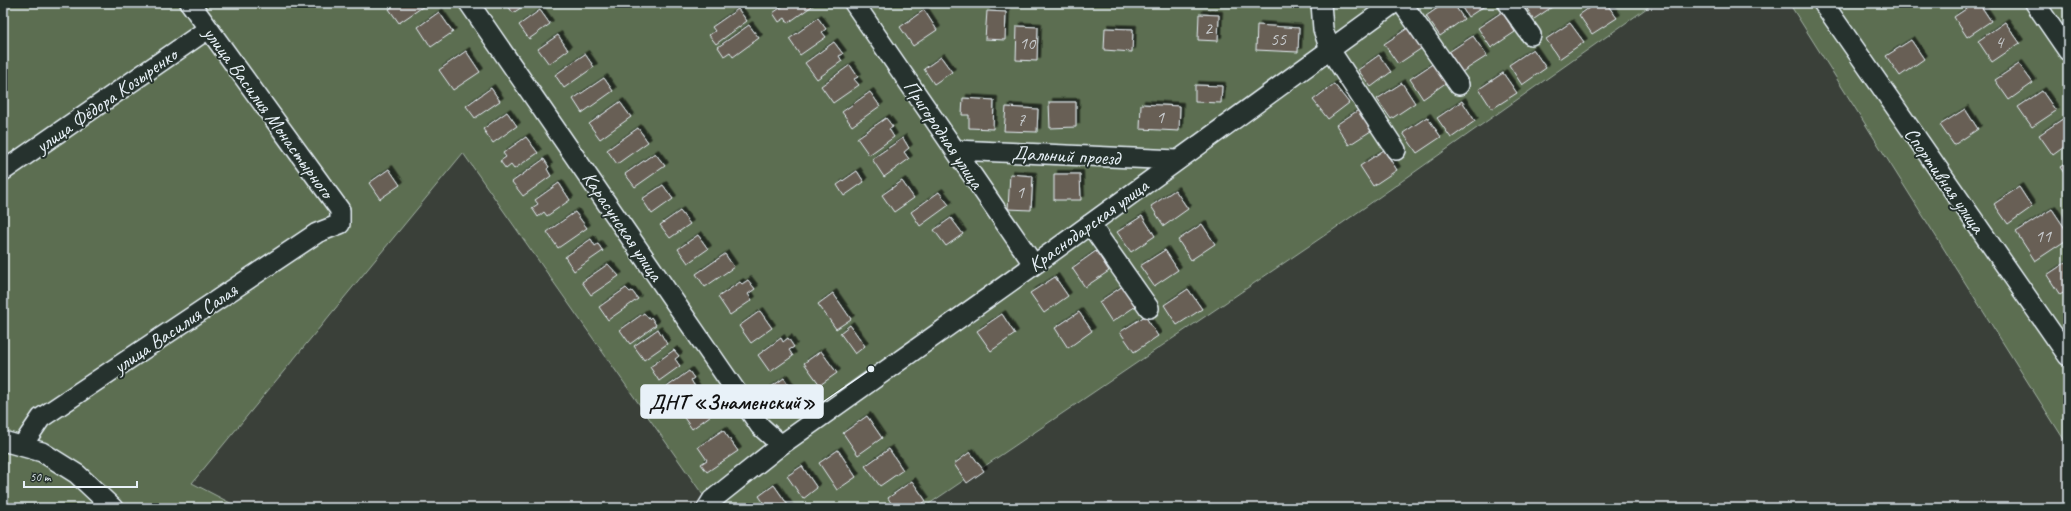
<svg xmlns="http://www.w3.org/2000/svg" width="2071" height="511" font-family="Caveat,sans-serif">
<defs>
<filter id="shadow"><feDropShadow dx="3.5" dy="-3.5" stdDeviation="0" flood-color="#0009"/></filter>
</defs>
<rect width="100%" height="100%" fill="#3a4039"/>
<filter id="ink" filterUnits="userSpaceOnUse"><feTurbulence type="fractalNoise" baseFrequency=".025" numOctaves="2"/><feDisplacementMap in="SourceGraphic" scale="8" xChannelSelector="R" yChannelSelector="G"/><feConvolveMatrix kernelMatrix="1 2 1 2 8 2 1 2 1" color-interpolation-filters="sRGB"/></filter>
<g filter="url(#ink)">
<path fill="#5b6e51" stroke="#a2b0a4" d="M3,3H1654L1334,229L923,508H712L463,153L192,483L240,508H3Z
M1789,3H2068V446Z"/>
<path fill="#685e54" stroke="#e8f1f8" filter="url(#shadow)" d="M398,3H426L427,4L399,23L389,9Z
M506,3H528L513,13Z
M787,3H814L815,4L788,23L785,18L779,22L773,13Z
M1445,3H1453L1464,19L1440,36L1426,16Z
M1459,3H1489L1468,17Z
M1523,3H1558L1534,19Z
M1596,3H1606L1617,18L1592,34L1579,15Z
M1975,3H1979L1991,21L1967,37L1954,17Z
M738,9L747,21L716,44L709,35L715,31L712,27Z
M540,10L550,24L529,39L519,25Z
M924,10L937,30L913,46L900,27Z
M987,11L1006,12L1005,40L985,39Z
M439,12L453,32L431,47L418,27Z
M1502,12L1515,32L1491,48L1478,28Z
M1199,14L1219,15L1218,41L1198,40Z
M818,18L826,29L822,32L826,37L800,55L789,39Z
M2005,22L2020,43L1992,62L1978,41Z
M1570,23L1584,42L1559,59L1546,39Z
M749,25L759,38L733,57L730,52L724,56L718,47Z
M1257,25L1299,28L1298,52L1256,50Z
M1017,26L1038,27L1037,61L1016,60Z
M1105,28L1133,29L1132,52L1104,50Z
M1408,28L1422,48L1398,64L1384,44Z
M558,35L568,50L549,64L538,49Z
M1473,36L1487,56L1462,72L1449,52Z
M1911,40L1924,59L1900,76L1886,56Z
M834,42L843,54L839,56L842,61L817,79L805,63Z
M1533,49L1546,68L1522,85L1509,65Z
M466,51L480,72L453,90L439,70Z
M585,54L594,67L564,88L555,75Z
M1379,55L1391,72L1371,87L1358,70Z
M941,57L952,72L934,84L924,69Z
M1434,63L1447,82L1423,99L1410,79Z
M2019,64L2033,83L2009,100L1995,80Z
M850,65L858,77L854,79L859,85L833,103L821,86Z
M1503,73L1517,93L1492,109L1479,89Z
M604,78L613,91L582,113L573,99Z
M1402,83L1415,103L1391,119L1377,99Z
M1334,84L1349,103L1328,119L1313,100Z
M1195,85L1222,86L1221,103L1195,102Z
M491,88L500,101L475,118L466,106Z
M2042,91L2056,111L2032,127L2018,107Z
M870,92L880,106L852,126L842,112Z
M963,98L994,100L993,129L969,128V115H962Z
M1462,101L1475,121L1451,138L1437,118Z
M620,102L631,117L600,139L589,124Z
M1049,102H1076V127L1050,128Z
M1141,104L1180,106L1179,131L1140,129Z
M1006,107L1038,109L1037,132L1004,131Z
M1360,109L1374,129L1349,145L1336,125Z
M1965,109L1978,129L1954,145L1940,125Z
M507,112L517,126L493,143L483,129Z
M1427,117L1441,137L1417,153L1403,133Z
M886,118L893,127L889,129L894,137L869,155L857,138Z
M2064,118L2068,125V144L2053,155L2039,135Z
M638,128L648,142L617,164L607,150Z
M526,137L538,153L514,169L511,165L506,169L500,161L506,157L503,153Z
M903,138L909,148L904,152L909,159L884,177L872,159Z
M1384,150L1397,170L1373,186L1360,166Z
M655,153L665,166L635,187L625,174Z
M544,159L549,167L547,169L551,176L523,196L512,182Z
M2068,162V179L2060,167Z
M389,169L400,185L380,199L369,183Z
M857,171L864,182L844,196L837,185Z
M1010,174L1033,176L1031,210L1008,209Z
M1054,174H1080L1081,200H1054Z
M902,181L914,198L894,212L882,195Z
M559,183L570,200L547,216L544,212L538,217L532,208L538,204L535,200Z
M663,185L673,199L652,214L642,199Z
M2019,187L2032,207L2008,224L1994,204Z
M1175,190L1188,209L1164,226L1151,206Z
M939,192L949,205L920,226L911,212Z
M2052,209L2068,233V239L2035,261L2016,232Z
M680,211L690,224L670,238L660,225Z
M575,212L587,228L558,248L547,232Z
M1142,216L1155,236L1131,252L1117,232Z
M951,218L963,234L946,246L934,230Z
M1202,224L1215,244L1191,260L1178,240Z
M698,235L708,249L688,263L678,249Z
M591,239L595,246L598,244L603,251L574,271L565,257Z
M1165,250L1178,270L1154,286L1140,266Z
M1096,251L1109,271L1085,287L1072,268Z
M725,254L734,267L705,287L696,274Z
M2068,261V290L2060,295L2047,275Z
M608,264L619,276L591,295L582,282Z
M1055,277L1068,296L1044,313L1030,293Z
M748,280L755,289L748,294L752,300L730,315L718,297L740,282L742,284Z
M1123,286L1136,306L1112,322L1099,302Z
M626,288L630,292L632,291L638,299L608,320L599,307Z
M1188,289L1202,309L1177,325L1164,305Z
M833,293L851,319L836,329L818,304Z
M760,311L772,328L751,343L739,326Z
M1079,312L1092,331L1068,348L1055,328Z
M644,313L649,319L651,317L656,325L630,344L620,330Z
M1002,314L1015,334L991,351L977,331Z
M1145,316L1158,336L1134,352L1120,332Z
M850,325L865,346L855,354L840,333Z
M658,329L667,344L644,360L634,346Z
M781,338L783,342L788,338L794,347L789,350L793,356L770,372L758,355Z
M674,350L679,356L675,359L680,366L659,381L650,367Z
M821,351L837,373L820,385L804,363Z
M689,371L694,378L691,380L697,390L675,406L664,389Z
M784,378L799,400L782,412L767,390Z
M704,395L714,413L692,429L680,412Z
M867,416L882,438L858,455L843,433Z
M723,430L738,451L707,472L701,464L707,460L698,447Z
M889,449L903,470L880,486L865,466Z
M838,450L856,477L837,490L819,463Z
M970,452L984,471L967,483L954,464Z
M802,466L817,488L803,499L787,476Z
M912,481L926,501L916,508H894L888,498Z
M774,485L790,508H767L759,496Z"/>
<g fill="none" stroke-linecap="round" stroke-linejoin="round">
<g stroke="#e8f1f8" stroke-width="22">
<path id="minor" d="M469,3L760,426L781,445
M854,3L1034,265
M1321,3L1323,29L1330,50L1396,150
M1402,3L1459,85
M1508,3L1531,35
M1823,3L2068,356
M2035,3L2068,51
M955,150L1177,160
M3,171L208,29
M1090,224L1149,308
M3,441L42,452L77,474L113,508
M22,446L41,418L317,233L340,224V210L190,3
M707,508L712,500L781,445L1034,265L1394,3"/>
</g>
<use href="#minor" stroke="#26332d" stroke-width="19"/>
</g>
</g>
<g text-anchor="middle" stroke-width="4" stroke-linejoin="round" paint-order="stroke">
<g font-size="18" fill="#c8cccf">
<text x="1208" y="34">2</text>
<text x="1278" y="45">55</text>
<text x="1999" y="48">4</text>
<text x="1027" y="49">10</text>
<text x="1160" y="123">1</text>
<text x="1021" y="126">7</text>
<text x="1020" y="198">1</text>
<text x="2043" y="242">11</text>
</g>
<g font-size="20" fill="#e8f1f8" stroke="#26332d">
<text transform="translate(106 100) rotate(-35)" y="7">улица Фёдора Козыренко</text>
<text transform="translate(269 112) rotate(54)" y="7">улица Василия Монастырного</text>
<text transform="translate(944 134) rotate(56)" y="7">Пригородная улица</text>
<text transform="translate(1066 155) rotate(3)" y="7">Дальний проезд</text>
<text transform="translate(1945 180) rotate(55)" y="7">Спортивная улица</text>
<text transform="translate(1088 225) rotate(-36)" y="7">Краснодарская улица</text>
<text transform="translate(623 226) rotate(56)" y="7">Карасунская улица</text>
<text transform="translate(175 328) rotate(-34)" y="7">улица Василия Салая</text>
</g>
</g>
<path fill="none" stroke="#e8f1f8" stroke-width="1.5" d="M871 369L823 402"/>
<circle fill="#e8f1f8" stroke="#26332d" stroke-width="1.5" cx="871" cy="369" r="4"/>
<rect fill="#e8f1f8" stroke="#e8f1f8" stroke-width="1.5" x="641" y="385" width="182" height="33" rx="4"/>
<g font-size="21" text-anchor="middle" font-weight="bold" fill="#111">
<text x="732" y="409">ДНТ «Знаменский»</text>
</g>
<rect width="2071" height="511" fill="none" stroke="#26332d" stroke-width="16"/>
<rect x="8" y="8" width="2055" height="495" fill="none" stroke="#e8f1f8" stroke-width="1.5" filter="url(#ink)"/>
<path d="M24 481v6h113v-6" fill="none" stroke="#e8f1f8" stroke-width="2"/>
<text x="30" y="481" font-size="12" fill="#e8f1f8" stroke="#26332d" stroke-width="3" paint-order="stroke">50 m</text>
</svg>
